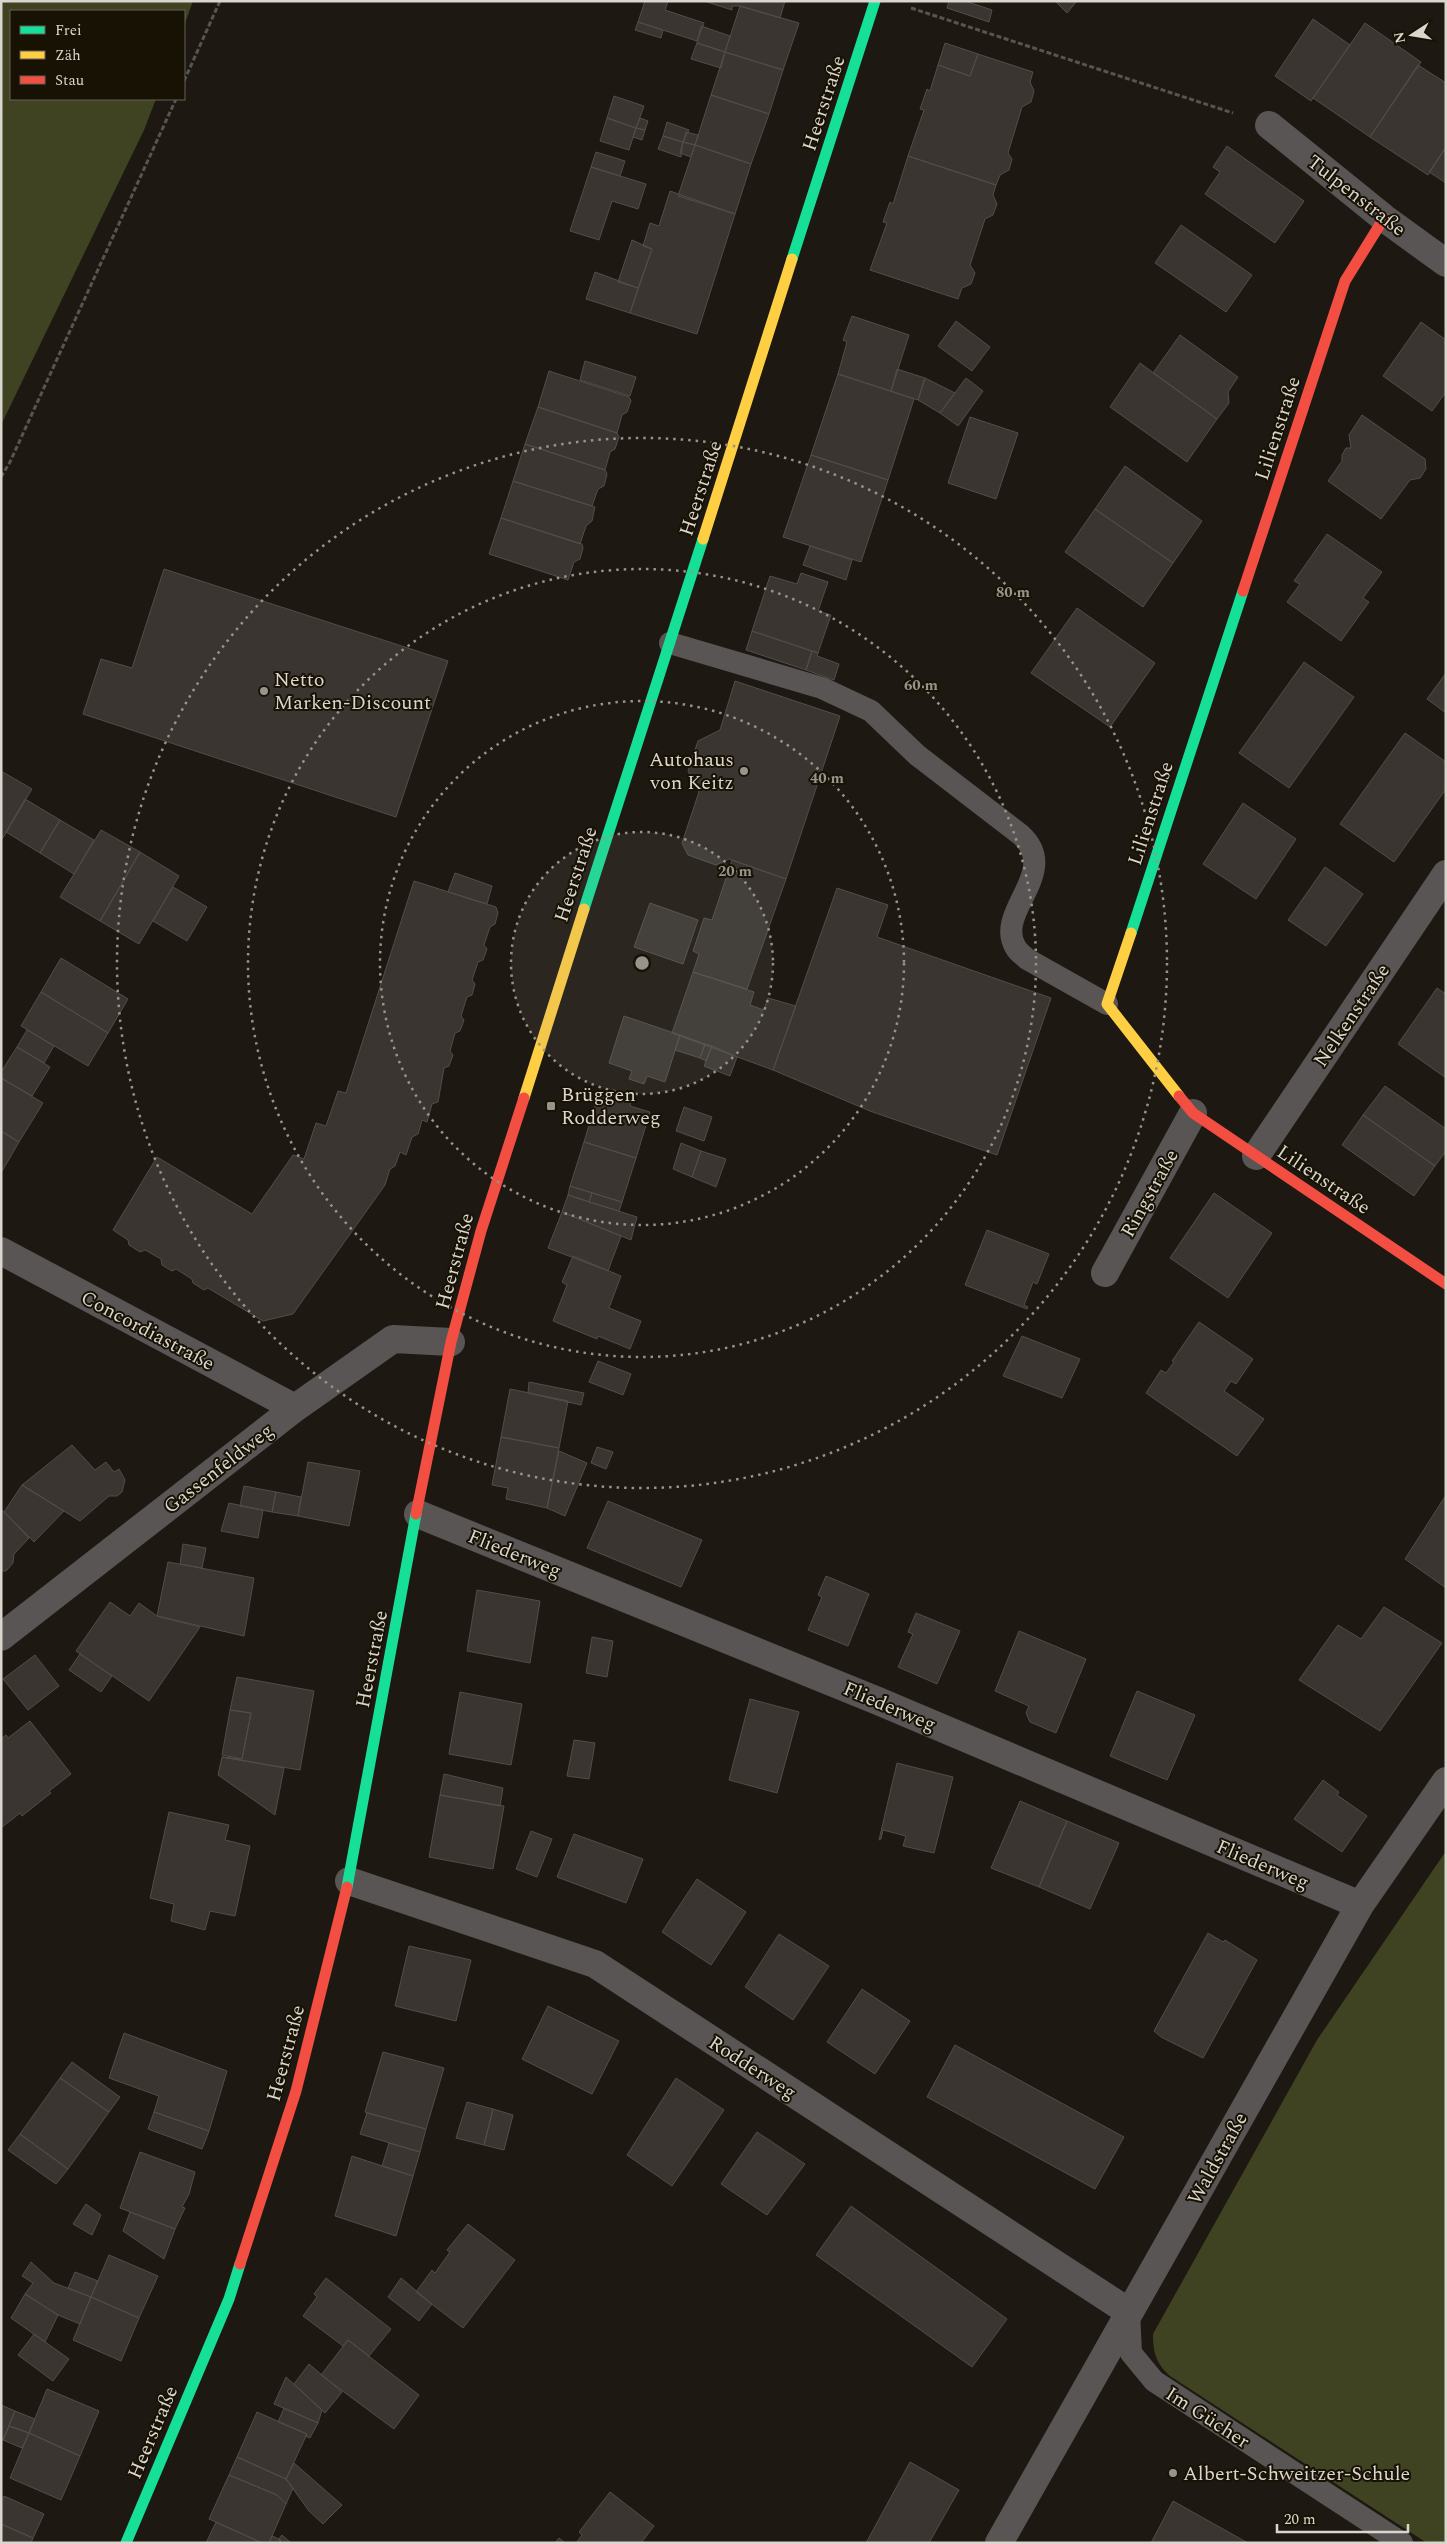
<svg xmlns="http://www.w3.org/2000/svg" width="1447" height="2544" font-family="Spectral,serif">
<rect width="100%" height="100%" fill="#1d1912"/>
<path fill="#404322" d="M1,1H193L184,26V11H11V99H156L144,130L1,425Z
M1446,1851V2543H1427L1170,2376C1156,2363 1153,2353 1153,2334L1317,2040Z"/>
<path fill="#3a3531" stroke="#524d48" d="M645,1H668L665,10L704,23L697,41L638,22Z
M704,1H785L780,18L740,6H732V10Z
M949,1H965L992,10L989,22L947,8Z
M1055,1H1077L1067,13Z
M740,6L799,23L783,70L725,52Z
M1313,19L1350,45L1311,101L1275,76Z
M638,22L663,30L661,38L635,30Z
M1365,23L1421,62L1370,137L1313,98Z
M701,26L730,36L725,52L697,43Z
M697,43L725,52L721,68L691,59Z
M945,43L978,54L970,76L938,65Z
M725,52L783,70L769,114L711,95Z
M978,54L1033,72L1030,82L1034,91L1031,102L1022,107L1008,153L1012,159L1009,170L1000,175L996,185L908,156L924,110L920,109L927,89L930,91L938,65L970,76Z
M1418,65L1446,83V147L1428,175L1370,137Z
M711,95L769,114L751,164L695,145Z
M614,96L644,106L636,128L607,118Z
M607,118L636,128L629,150L600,141Z
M640,118L648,121L645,130L636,128Z
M667,122L689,130L683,142L663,136Z
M636,128L645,130L642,140L633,137Z
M686,132L698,135L695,145L683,142Z
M663,136L683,142L681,157L658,149Z
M683,142L695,145L691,157L680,153Z
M695,145L751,164L735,214L678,196Z
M1227,146L1304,201L1275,243L1205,194L1220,172L1213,167Z
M1446,147V183L1429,172Z
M596,152L625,161L620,176L591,167Z
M908,156L996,185L993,195L997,204L993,215L985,219L970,265L975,273L971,284L962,288L958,299L870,270L887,223L883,222L890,202L893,204Z
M591,167L646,184L638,209L612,201L599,240L570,231Z
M670,191L735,214L697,334L630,313L652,249L643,246L650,223L659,226Z
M1181,225L1252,275L1226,312L1155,263Z
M632,240L652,249L638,288L618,282Z
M595,272L638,288L630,313L586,299Z
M852,316L909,335L891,391L838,374L847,342L843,340Z
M956,321L990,347L972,371L938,346Z
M1421,322L1446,340V392L1432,411L1383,376Z
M1180,335L1238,377L1228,392L1229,403L1217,419L1153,373Z
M585,361L636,377L630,396L580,380Z
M1140,363L1217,419L1187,462L1110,407Z
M897,369L925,378L918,400L891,391Z
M549,371L629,397L631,401L627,412L622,415L617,433L538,407Z
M838,374L914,399L888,480L811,455Z
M925,378L955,393L940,413L918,400Z
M966,378L983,391L958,426L940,413Z
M538,407L617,433L619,437L615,449L610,452L605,470L525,444Z
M1362,415L1425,459L1426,469L1420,478L1410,480L1381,519L1328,481L1342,461V455L1346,448H1351L1349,435Z
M970,417L1018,433L996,499L948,483Z
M525,444L605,470L607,474L604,486L598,489L592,506L513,481Z
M811,455L888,480L861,562L783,537Z
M1125,466L1202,521L1173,563L1095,509Z
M513,481L595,507L592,521L586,526L580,544L501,518Z
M1095,509L1173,563L1143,607L1065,552Z
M501,518L582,544L583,548L580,559L574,562L568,580L489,554Z
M1327,534L1382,572L1363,598L1369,602L1341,641L1287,602L1300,584L1294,581Z
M810,546L852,560L846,580L803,565Z
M164,569L448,661L396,817L83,714L101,659L132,668Z
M801,573L828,582L818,611L831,615L818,653L752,631L770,576L797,584Z
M1077,608L1155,663L1110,727L1031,673Z
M752,631L812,651L806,670L746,650Z
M812,651L818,653L817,656L839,664L834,680L806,670Z
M1304,662L1354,697L1289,788L1239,753Z
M1446,673V713L1427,699Z
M735,681L840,716L786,879L729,859L716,865L688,855L682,843L699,792L688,771L698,741L720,730Z
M1405,733L1446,762V789L1394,862L1340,824Z
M1,771L32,789L1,841Z
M25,799L60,820L40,853L6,832Z
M1243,803L1296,839L1256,899L1203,864Z
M60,820L94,840L74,874L40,853Z
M101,830L140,852L100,921L60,897Z
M140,852L179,876L139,944L100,921Z
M732,860L786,879L747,989L693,972L699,954L693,951L704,918L712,920Z
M1325,867L1363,894L1326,946L1288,920Z
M455,873L492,886L487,904L448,892Z
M414,881L496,907L498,913L495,924L490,927L484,945L487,949L483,960L478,962L472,980L475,984L472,995L467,997L461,1016L464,1020L460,1031L455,1033L450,1051L453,1055L449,1066L444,1068L438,1102L432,1104L427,1122L422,1120L418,1134L412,1137L406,1155L400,1152L395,1166L390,1169L385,1185L293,1314L263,1321L208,1288L204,1290L193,1283L192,1279L176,1269L172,1271L162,1265L161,1259L145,1250L140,1252L129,1245L128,1240L113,1230L157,1157L252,1214L293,1155L304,1159L316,1123L326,1126L338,1091L346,1093Z
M173,887L207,907L187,941L153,921Z
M837,888L888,905L877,937L1051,998L997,1155L870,1111L773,1070Z
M650,903L698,920L683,964L634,947Z
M61,958L128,999L108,1033L41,992Z
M693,972L754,992L750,1005L764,1010L768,998L796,1006L773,1070L672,1033Z
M1437,988L1446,994V1078L1398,1044Z
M41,992L108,1033L88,1066L21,1026Z
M624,1016L680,1035L665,1082L647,1076L644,1084L629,1079L632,1071L609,1063Z
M27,1030L54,1046L44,1063L17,1047Z
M680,1035L705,1044L700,1058L675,1050Z
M705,1044L712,1046L706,1061L700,1058Z
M712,1046L737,1057L730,1076L704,1066Z
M17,1047L50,1067L32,1096L1,1078V1072Z
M1,1078L43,1103L19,1142L1,1131Z
M1385,1086L1446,1129V1151L1435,1166L1363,1115Z
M619,1094L632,1098L630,1106L650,1112L636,1158L584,1142L598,1096L617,1102Z
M684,1107L712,1117L704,1141L676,1131Z
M1363,1115L1435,1166L1414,1196L1342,1145Z
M1,1131L19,1142L1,1173Z
M584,1142L636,1158L622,1202L570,1186Z
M681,1143L701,1151L692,1177L673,1169Z
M701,1151L726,1159L716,1187L692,1177Z
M570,1186L592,1193L589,1202L568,1195Z
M592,1193L622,1202L619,1211L589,1202Z
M1214,1193L1272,1233L1228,1298L1170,1258Z
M568,1195L637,1217L631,1240L562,1212Z
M562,1212L621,1236L608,1271L548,1248Z
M987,1230L1049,1254L1037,1284L1033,1282L1024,1305L1028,1307L1027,1309L965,1285Z
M573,1256L621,1276L609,1308L641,1321L630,1349L598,1336L597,1339L553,1321L567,1285L562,1282Z
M1199,1322L1253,1359L1236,1384L1231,1381L1224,1391L1264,1419L1237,1456L1146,1393L1161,1370L1166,1373L1174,1362L1172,1361Z
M1022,1336L1080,1359L1062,1398L1003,1376Z
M598,1361L631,1374L623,1395L589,1382Z
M529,1382L584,1393L581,1405L528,1393Z
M510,1389L568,1401L559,1448L501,1437Z
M501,1437L559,1448L547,1508L506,1499L508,1488L492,1485Z
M72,1445L95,1470L106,1462L114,1472L119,1469L125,1480L122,1492L117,1496H109L80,1521L22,1485Z
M597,1447L613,1452L606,1469L591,1463Z
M559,1451L587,1463L565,1516L547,1508Z
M308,1462L360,1471L349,1526L298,1516Z
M22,1485L64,1511L34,1542L4,1512Z
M244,1486L276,1492L272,1512L240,1506Z
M276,1492L301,1497L298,1516L272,1512Z
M1446,1495V1588L1405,1559Z
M608,1501L702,1540L681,1587L587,1548Z
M229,1503L263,1510L258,1538L221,1531Z
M1,1509L29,1538L14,1554L13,1563L6,1571H1Z
M183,1544L206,1548L202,1568L180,1564Z
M168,1562L254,1578L244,1636L157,1616Z
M826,1576L869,1594L848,1646L808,1630L822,1597L818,1595Z
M477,1590L540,1601L530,1663L467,1651Z
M110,1602L130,1616L139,1603L157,1616L200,1627L149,1701L76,1651Z
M1384,1607L1442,1643L1380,1731L1299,1680L1338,1625L1361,1639Z
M916,1613L960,1631L937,1684L898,1667L913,1634L908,1632Z
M1019,1631L1086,1659L1056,1733L1030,1722L1026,1713L1029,1706L995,1691Z
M592,1637L613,1641L607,1677L586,1673Z
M80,1654L112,1676L101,1692L69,1670Z
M35,1655L59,1686L28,1710L3,1679Z
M237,1677L314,1691L300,1770L222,1757L242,1759L251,1713L230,1710Z
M1137,1691L1195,1715L1167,1780L1110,1756Z
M460,1692L522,1704L511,1765L449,1754Z
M750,1699L799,1712L777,1793L729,1780Z
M230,1710L251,1713L242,1759L222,1755Z
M30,1721L71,1774L49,1791L51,1793L22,1816L20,1813L1,1828V1739L6,1735L8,1738Z
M574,1740L595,1743L589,1779L567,1776Z
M222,1757L284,1768L275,1815L218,1775Z
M897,1763L953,1777L934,1853L903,1846L906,1836L883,1830L881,1839L879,1840Z
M444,1774L503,1788L500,1806L440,1795Z
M1323,1780L1339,1792L1337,1795L1367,1816L1342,1852L1294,1819Z
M440,1795L504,1806L493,1869L429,1857Z
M1020,1801L1067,1821L1039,1887L991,1868Z
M169,1812L229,1825L225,1840L250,1846L235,1916L210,1911L205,1930L171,1921L174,1904L150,1898Z
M1067,1821L1119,1843L1090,1909L1039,1887Z
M531,1831L552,1839L537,1877L516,1869Z
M574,1834L643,1859L626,1903L557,1877Z
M697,1879L746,1912L711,1965L662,1932Z
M1208,1933L1223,1942L1225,1940L1257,1960L1203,2058L1161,2037L1154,2031Z
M779,1934L829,1966L793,2020L745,1987Z
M409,1946L471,1960L456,2021L395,2006Z
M862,1989L910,2021L875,2074L827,2042Z
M548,2006L619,2041L592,2094L522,2059Z
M124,2033L227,2071L209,2131L154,2112L159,2096L109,2078Z
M955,2045L1124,2137L1095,2189L927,2097Z
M383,2052L444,2068L426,2129L365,2112Z
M72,2062L120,2097L109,2112L60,2078Z
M60,2078L109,2112L68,2169L20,2134Z
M676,2078L724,2110L672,2186L627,2155Z
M467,2102L493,2109L484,2145L456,2138Z
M493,2109L513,2115L504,2150L484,2145Z
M154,2112L209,2131L202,2149L148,2129Z
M367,2113L426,2129L420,2152L360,2134Z
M757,2132L805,2164L767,2215L721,2184Z
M20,2134L68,2169L56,2184L8,2150Z
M389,2143L420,2152L413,2176L382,2166Z
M140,2152L195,2172L189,2194L182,2207L185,2208L175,2229L120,2208Z
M352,2156L413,2176L396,2236L335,2216Z
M86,2204L101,2215L92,2235L73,2224Z
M851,2206L1007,2319L972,2367L816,2255Z
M130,2212L175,2229L164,2259L123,2231Z
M468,2224L515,2260L463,2328L416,2292L432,2270L435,2273L450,2252L447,2250Z
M109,2255L158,2276L139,2318L91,2297Z
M31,2262L54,2283L91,2297L80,2324L58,2315L25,2294L33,2283L22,2276Z
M75,2272L98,2281L91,2297L68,2288Z
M326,2278L391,2329L369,2356L348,2340L343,2346L303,2316L317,2297L314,2294Z
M401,2278L432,2304L419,2321L388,2297Z
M25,2294L58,2315L45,2342L11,2318Z
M91,2297L139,2318L121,2361L73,2340Z
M34,2334L69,2359L53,2381L18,2355Z
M348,2340L419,2395L394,2429L321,2375Z
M309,2364L342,2392L325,2413L294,2384Z
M286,2377L322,2410L318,2423L274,2404Z
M47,2389L99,2411L80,2456L29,2433Z
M1,2405L15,2411L3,2440L1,2439Z
M284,2408L318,2423L310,2438L305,2436L307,2434L278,2422Z
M15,2411L35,2419L29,2433L9,2426Z
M257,2412L307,2434L286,2479L237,2457Z
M9,2426L29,2433L22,2448L3,2440Z
M29,2433L80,2456L61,2500L10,2478Z
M237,2457L286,2479L293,2488L286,2504L277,2495L229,2475Z
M910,2462L959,2490L929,2543H866Z
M294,2463L342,2505L323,2524L309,2511L286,2479Z
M229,2475L277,2495L286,2504L269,2543H262L209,2519Z
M610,2492L654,2526L641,2543H576L582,2535L579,2532Z
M4,2496L44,2514L33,2538L1,2524V2502Z
M1173,2501L1248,2543H1151Z
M216,2522L262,2543H206Z
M1,2524L33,2538L31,2543H1Z
M282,2535L291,2543H280L279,2539Z
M272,2536L281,2540L280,2543H269Z
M559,2538L565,2543H555Z"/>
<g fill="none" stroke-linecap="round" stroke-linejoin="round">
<path stroke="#585453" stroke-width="3" stroke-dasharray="5 2.5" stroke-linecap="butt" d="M911,8L1233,113
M184,81L220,1
M1,477L10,462L176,99"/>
<path stroke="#595555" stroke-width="22" d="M670,643L822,688L871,711L917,755L1021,835C1062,873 993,912 1016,948C1018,952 1024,956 1027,959L1107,1004
M1129,2312L1131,2353L1154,2381L1402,2543"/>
<path stroke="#595555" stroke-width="28" d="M1269,125L1384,218L1446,263
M1256,1156L1446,874
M1,1251L295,1408
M1105,1273L1193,1113
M418,1514L878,1701L1360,1905
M1,1637L295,1408L393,1339L451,1342
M349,1881L595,1964L1129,2312
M999,2543L1360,1905L1446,1781"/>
<path stroke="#16e098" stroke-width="11" d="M792,259L875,1
M584,909L703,539
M1131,933L1243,591
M347,1887L416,1514
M126,2543L229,2299L240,2264"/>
<path stroke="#ffcf43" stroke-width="11" d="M703,539L792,259
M1131,933L1107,1004L1179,1096
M524,1098L584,909"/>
<path stroke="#f24e42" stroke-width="11" d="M1243,591L1345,281L1384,218
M1179,1096L1193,1113L1446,1284
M416,1514L451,1342L481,1231L524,1098
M240,2264L296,2091L347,1887"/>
</g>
<circle cx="642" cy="963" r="131" fill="#98948c" fill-opacity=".12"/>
<g fill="none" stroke="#98948c" stroke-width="2.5" stroke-dasharray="2.5 5">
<circle cx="642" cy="963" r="131"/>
<circle cx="642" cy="963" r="262"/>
<circle cx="642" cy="963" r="394"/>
<circle cx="642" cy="963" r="525"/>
</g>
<g fill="#98948c" stroke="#181205" stroke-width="2">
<circle cx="264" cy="691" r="5"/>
<circle cx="744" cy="771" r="5"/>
<rect x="546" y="1101" width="10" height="10" rx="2.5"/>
<circle cx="1173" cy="2473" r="5"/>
</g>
<g text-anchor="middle" stroke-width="4" stroke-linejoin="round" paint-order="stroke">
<g font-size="20" fill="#dad6cd" stroke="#181205">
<text transform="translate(823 103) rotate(-72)" y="7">Heerstraße</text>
<text transform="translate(1357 195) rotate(38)" y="7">Tulpenstraße</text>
<text transform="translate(1277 428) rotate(-72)" y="7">Lilienstraße</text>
<text transform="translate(700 488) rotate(-72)" y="7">Heerstraße</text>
<text transform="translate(1150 813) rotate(-72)" y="7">Lilienstraße</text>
<text transform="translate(575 874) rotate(-72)" y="7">Heerstraße</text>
<text transform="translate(1351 1015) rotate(-56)" y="7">Nelkenstraße</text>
<text transform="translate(1324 1179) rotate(34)" y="7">Lilienstraße</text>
<text transform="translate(1149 1193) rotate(-61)" y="7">Ringstraße</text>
<text transform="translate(454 1261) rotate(-75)" y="7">Heerstraße</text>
<text transform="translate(148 1330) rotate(28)" y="7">Concordiastraße</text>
<text transform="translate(218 1468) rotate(-38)" y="7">Gassenfeldweg</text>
<text transform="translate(515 1553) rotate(22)" y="7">Fliederweg</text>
<text transform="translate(371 1659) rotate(-79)" y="7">Heerstraße</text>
<text transform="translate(890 1706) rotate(23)" y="7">Fliederweg</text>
<text transform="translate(1263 1864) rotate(23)" y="7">Fliederweg</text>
<text transform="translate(285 2053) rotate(-75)" y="7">Heerstraße</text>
<text transform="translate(753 2067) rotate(33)" y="7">Rodderweg</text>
<text transform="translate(1217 2158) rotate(-61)" y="7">Waldstraße</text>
<text transform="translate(1208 2417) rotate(33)" y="7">Im Gücher</text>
<text transform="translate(152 2432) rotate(-67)" y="7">Heerstraße</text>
</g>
<g font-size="20" fill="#dad6cd" stroke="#181205" text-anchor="start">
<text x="274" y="686">Netto<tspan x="274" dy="23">Marken-Discount</tspan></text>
<text x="734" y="766" text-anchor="end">Autohaus<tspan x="734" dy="23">von Keitz</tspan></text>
<text x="561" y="1101">Brüggen<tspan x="561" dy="23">Rodderweg</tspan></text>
<text x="1183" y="2480">Albert-Schweitzer-Schule</text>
</g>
</g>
<circle cx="642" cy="963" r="8" fill="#98948c" stroke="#181205" stroke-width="2.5"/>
<g font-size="15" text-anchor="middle" font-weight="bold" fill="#98948c" stroke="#181205" stroke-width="4" stroke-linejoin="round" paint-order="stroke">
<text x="1013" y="597">80 m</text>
<text x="921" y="690">60 m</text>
<text x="827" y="783">40 m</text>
<text x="735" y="876">20 m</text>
</g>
<rect width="1447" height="2544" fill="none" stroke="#dad6cd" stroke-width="5"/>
<rect x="10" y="10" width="175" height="90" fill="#181205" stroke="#666055"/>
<rect x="20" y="26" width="25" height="8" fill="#16e098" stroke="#666055"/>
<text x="55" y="35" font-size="15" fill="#dad6cd">Frei</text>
<rect x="20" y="51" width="25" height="8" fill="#ffcf43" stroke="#666055"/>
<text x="55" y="60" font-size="15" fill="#dad6cd">Zäh</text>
<rect x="20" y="76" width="25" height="8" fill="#f24e42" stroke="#666055"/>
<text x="55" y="85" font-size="15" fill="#dad6cd">Stau</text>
<g transform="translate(1412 35) rotate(258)" stroke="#181205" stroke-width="4" paint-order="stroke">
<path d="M0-4L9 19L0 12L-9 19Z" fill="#dad6cd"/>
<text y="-8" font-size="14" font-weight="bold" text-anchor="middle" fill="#dad6cd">N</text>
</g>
<path d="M1277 2524v8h131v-8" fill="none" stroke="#dad6cd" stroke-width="2.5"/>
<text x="1284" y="2524" font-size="15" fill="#dad6cd" stroke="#181205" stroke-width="4" paint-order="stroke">20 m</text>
</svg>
